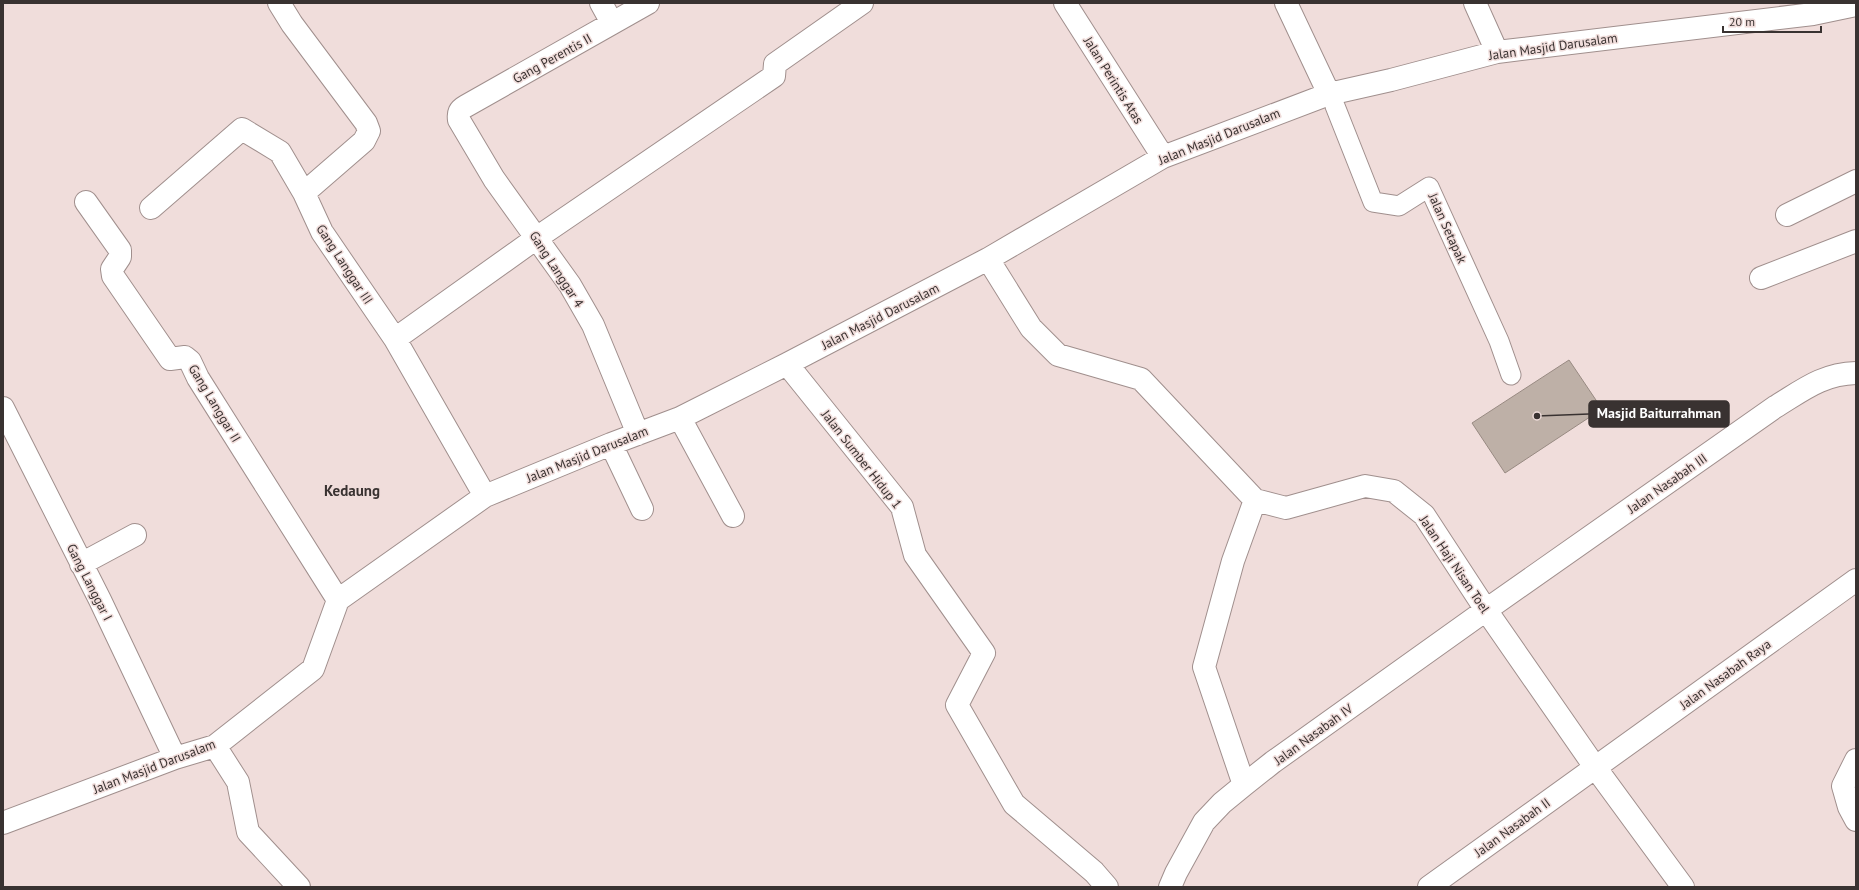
<svg xmlns="http://www.w3.org/2000/svg" width="1859" height="890" font-family="'PT Sans',sans-serif">
<rect width="100%" height="100%" fill="#f0dddb"/>
<path fill="#beb0a7" stroke="#988a82" d="M1569,360L1602,409L1505,473L1472,423Z"/>
<g fill="none" stroke-linecap="round" stroke-linejoin="round">
<g stroke="#a08f8d" stroke-width="21">
<path id="pedestrian" d="M1335,106L1373,202L1399,206L1429,187L1499,341L1511,375"/>
</g>
<g stroke="#a08f8d" stroke-width="24">
<path id="minor" d="M279,3L292,24L366,123L369,131L364,141L304,193
M601,3L612,23
M1065,3L1163,157
M1286,3L1329,94
M1475,3L1497,52
M86,202L120,250V257L112,269L113,276L170,359L185,357L190,361L198,378L338,600
M151,208L242,129L280,152L304,193L322,232L395,339L485,496
M1787,215L1856,181
M988,259L1031,328L1058,355L1141,379L1255,500L1286,508L1365,486L1394,491L1424,515L1486,610L1595,767L1683,887
M1761,278L1856,241
M395,339L538,237L774,76L775,64L862,3
M787,364L902,507L915,555L984,653L957,705L1014,804L1094,872L1107,887
M3,408L100,600L175,758
M680,418L733,516
M638,434L593,325L570,285L494,179L459,120C458,113 459,110 466,106L648,3
M611,444L642,509
M81,564L135,535
M215,746L238,782L248,832L299,887
M1856,760L1843,786L1849,807L1856,820
M1244,785L1204,667L1233,561L1255,500
M3,823L175,758L215,746L313,669L338,600L485,496L611,444L680,418L787,364L988,259L1163,157L1329,94L1391,80L1497,52L1813,14L1856,5
M1170,887L1176,873L1204,822L1222,803L1244,785L1273,762L1486,610L1775,407C1803,390 1822,374 1856,373
M1429,887L1856,580"/>
</g>
<use href="#pedestrian" stroke="#fff" stroke-width="19"/>
<use href="#minor" stroke="#fff" stroke-width="22"/>
</g>
<g text-anchor="middle" stroke-width="3" stroke-linejoin="round" paint-order="stroke">
<g font-size="13" fill="#393231" stroke="#f0dddb">
<text transform="translate(1553 46) rotate(-8)" y="5">Jalan Masjid Darusalam</text>
<text transform="translate(552 58) rotate(-29)" y="5">Gang Perentis II</text>
<text transform="translate(1114 80) rotate(58)" y="5">Jalan Perintis Atas</text>
<text transform="translate(1219 136) rotate(-22)" y="5">Jalan Masjid Darusalam</text>
<text transform="translate(1448 228) rotate(66)" y="5">Jalan Setapak</text>
<text transform="translate(345 264) rotate(57)" y="5">Gang Langgar III</text>
<text transform="translate(557 269) rotate(57)" y="5">Gang Langgar 4</text>
<text transform="translate(880 316) rotate(-27)" y="5">Jalan Masjid Darusalam</text>
<text transform="translate(215 403) rotate(59)" y="5">Gang Langgar II</text>
<text transform="translate(587 454) rotate(-22)" y="5">Jalan Masjid Darusalam</text>
<text transform="translate(862 459) rotate(52)" y="5">Jalan Sumber Hidup 1</text>
<text transform="translate(1667 483) rotate(-35)" y="5">Jalan Nasabah III</text>
<text transform="translate(1455 564) rotate(56)" y="5">Jalan Haji Nisan Toel</text>
<text transform="translate(90 582) rotate(63)" y="5">Gang Langgar I</text>
<text transform="translate(1725 674) rotate(-36)" y="5">Jalan Nasabah Raya</text>
<text transform="translate(1313 734) rotate(-36)" y="5">Jalan Nasabah IV</text>
<text transform="translate(154 766) rotate(-21)" y="5">Jalan Masjid Darusalam</text>
<text transform="translate(1512 827) rotate(-36)" y="5">Jalan Nasabah II</text>
</g>
<g font-size="15" font-weight="bold" fill="#393231" stroke="#f0dddb">
<text x="352" y="496">Kedaung</text>
</g>
</g>
<path fill="none" stroke="#393231" stroke-width="1.5" d="M1537 416L1589 414"/>
<circle fill="#393231" stroke="#f0dddb" stroke-width="1.5" cx="1537" cy="416" r="4"/>
<rect fill="#393231" stroke="#393231" stroke-width="1.5" x="1589" y="401" width="140" height="26" rx="4"/>
<g font-size="14" text-anchor="middle" font-weight="bold" fill="#fff">
<text x="1659" y="418">Masjid Baiturrahman</text>
</g>
<rect width="1859" height="890" fill="none" stroke="#393231" stroke-width="8"/>
<path d="M1723 26v6h98v-6" fill="none" stroke="#393231" stroke-width="2"/>
<text x="1729" y="26" font-size="12" fill="#393231" stroke="#f0dddb" stroke-width="3" paint-order="stroke">20 m</text>
</svg>
